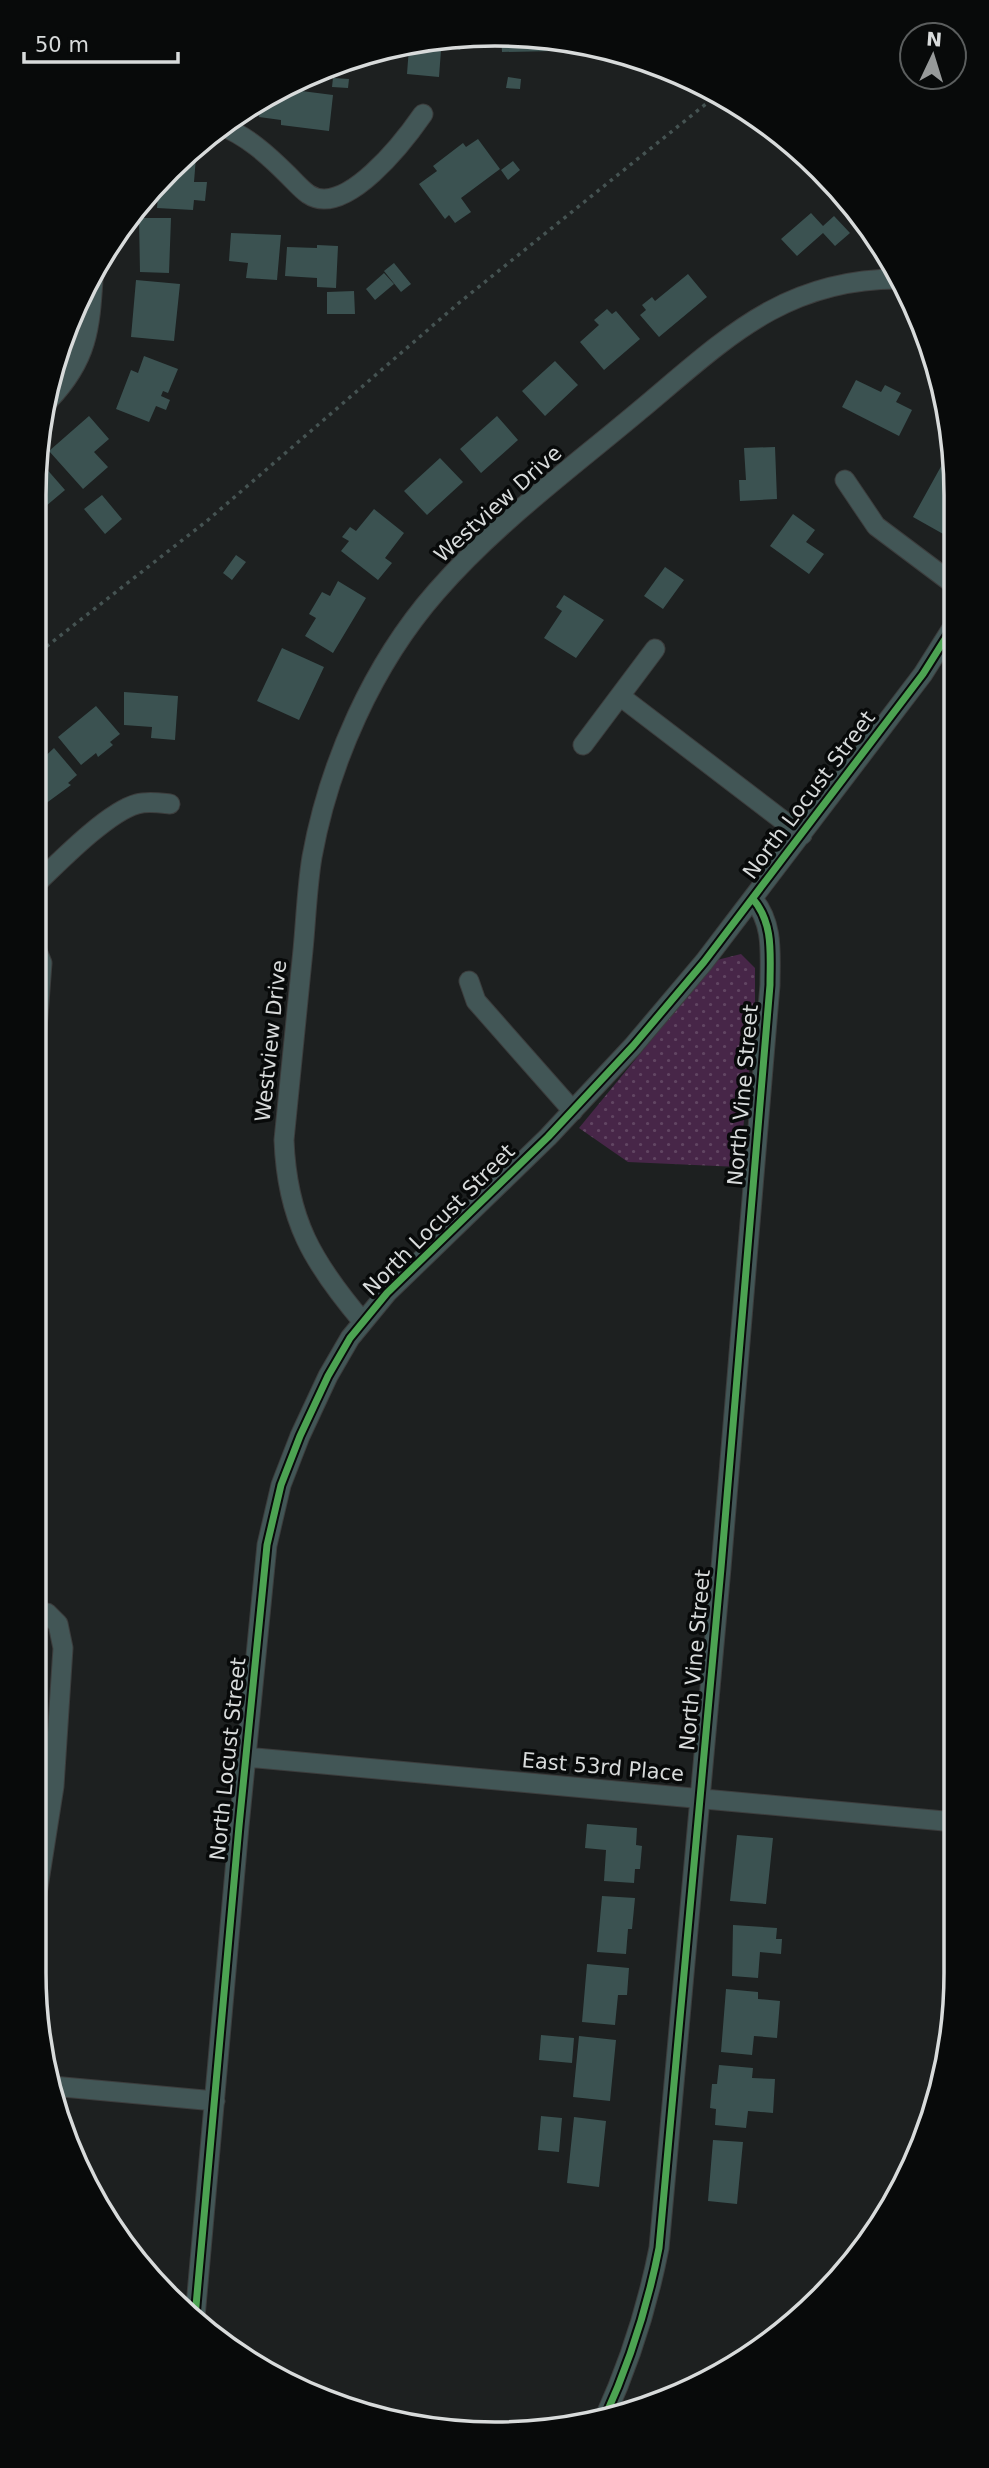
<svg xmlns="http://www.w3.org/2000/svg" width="989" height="2468" font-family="'DejaVu Sans',sans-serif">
<defs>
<pattern id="grass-dots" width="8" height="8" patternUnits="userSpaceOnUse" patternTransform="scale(1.75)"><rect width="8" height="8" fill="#472648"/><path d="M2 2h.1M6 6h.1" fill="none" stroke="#614562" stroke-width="1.8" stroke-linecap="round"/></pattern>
</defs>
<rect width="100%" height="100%" fill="#1d2020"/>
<path fill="url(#grass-dots)" d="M741,954L755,968V1018L739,1167L628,1162L579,1128L717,960Z"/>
<path fill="#3b5251" d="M466,34L460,50L430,40L464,34Z
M501,35L554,37L555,51L502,52Z
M409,47L441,50L439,77L407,74Z
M370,51L377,53L373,65L362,62L365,53Z
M508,77L521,79L520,89L506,88Z
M333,78L349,79L348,88L332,87Z
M278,88L333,95L329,131L281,125V120L259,117L261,99Z
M478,139L500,169L461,198L471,212L455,223L449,215L445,219L419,184L437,171L433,166L463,143L466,147Z
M184,156L196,157L194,182H207L205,201L194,200L193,210L157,208L159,180Z
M513,161L520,170L508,180L501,170Z
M811,213L823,226L834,216L850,233L835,246L823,233L797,256L781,239Z
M139,218H171L169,273L140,272Z
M231,233L281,235L277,280L246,278L248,263L229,261Z
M317,245L338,246L336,288L317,287V278L285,276L287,247L317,248Z
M394,263L411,284L401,292L384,271Z
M384,273L394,284L375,300L366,289Z
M688,274L707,297L659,337L640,315L646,310L642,305L652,297L655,301Z
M136,280L180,284L174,341L131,337Z
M354,291L355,314H327V292Z
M607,309L612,314L616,311L640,339L604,370L580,342L599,325L594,320Z
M144,356L178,369L168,393L163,391L161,396L170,400L166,410L156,406L149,422L116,409L131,370L138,373Z
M555,361L578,385L545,416L522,391Z
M856,380L881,392L885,385L901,393L896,402L912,410L899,436L842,407Z
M89,416L109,439L94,452L108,467L83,489L49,451Z
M497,416L518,440L481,473L460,449Z
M775,447L777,499L740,501L739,480H746L744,448Z
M440,458L463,482L427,515L404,491Z
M944,461L952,465V522L945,535L913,517Z
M44,466L65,490L33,517V494L37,471Z
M102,495L122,519L105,534L84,509Z
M374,509L404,533L385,558L392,563L378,580L341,551L349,541L342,537L350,527L356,531Z
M793,514L815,530L806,542L824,554L809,574L770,546Z
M236,555L246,562L232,580L223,573Z
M665,567L684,580L663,609L644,596Z
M338,581L366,598L333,653L305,636L316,618L309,614L322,592L330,596Z
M564,595L604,620L576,658L544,638L562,611L556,607Z
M282,648L324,667L299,720L257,701Z
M124,692L178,696L175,740L151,738L152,727L124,725Z
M96,706L120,734L110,742L113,745L98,757L96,753L81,765L58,737Z
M54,748L77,775L68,783L71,785L41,807L33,798V764L36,761L38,763Z
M587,1824L637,1828L636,1845L642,1846L640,1869H635L634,1883L604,1881L606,1850L585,1848Z
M737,1835L773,1838L766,1904L730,1901Z
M602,1896L635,1898L632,1929H628L626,1954L597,1952Z
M733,1925L777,1928L776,1939H782L781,1954L760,1952L758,1978L732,1976Z
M587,1964L629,1968L627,1995H618L615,2025L582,2022Z
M726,1989L758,1992V1999L780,2001L777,2038L754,2036L752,2055L721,2052Z
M541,2035L574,2038L572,2063L539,2060Z
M579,2036L616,2040L610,2101L573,2097Z
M719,2065L753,2068L752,2078L775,2079L773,2113L748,2111L746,2128L715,2125L716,2109L710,2108L712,2084H717Z
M541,2116L562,2118L559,2152L538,2150Z
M574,2117L606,2121L599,2187L567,2183Z
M713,2140L743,2142L737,2204L708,2201Z"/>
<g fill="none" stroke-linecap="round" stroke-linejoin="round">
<g stroke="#3c3d3d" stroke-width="21">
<path id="minor" d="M219,125C246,135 268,155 288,175C295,182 301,189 308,194C345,219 405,140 423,114
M49,400C91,356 90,323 94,265
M845,480L876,526L952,583
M620,696L802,835
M583,745L655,649
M33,887C56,865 107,812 137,804C148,801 160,803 170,804
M33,941L42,963L33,1082
M469,981L476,1001L573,1111
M363,1322C313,1263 287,1220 284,1140C291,1076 297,1013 303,950C306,919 307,887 312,857C329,763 373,664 436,592C495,524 570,469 639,411C723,341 783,278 900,279
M33,1614L47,1613L58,1624L63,1648L54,1786L33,1919
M246,1757L955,1822
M52,2086L215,2101
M195,2317L239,1826L267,1545L281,1485L300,1436L328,1376L350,1338L387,1293L548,1137L633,1046L704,962L923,674L952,628
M604,2419C630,2362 647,2309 659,2248L721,1568L770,985C770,954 774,924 753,899"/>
</g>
<path stroke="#455352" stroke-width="3.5" stroke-dasharray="3.5 5" stroke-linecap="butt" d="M33,657L208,520L460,302L717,95"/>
<use href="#minor" stroke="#425656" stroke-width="19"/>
<g stroke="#080a0a" stroke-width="11">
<path id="cycleway" d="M195,2317L239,1826L267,1545L281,1485L300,1436L328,1376L350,1338L387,1293L548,1137L633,1046L704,962L923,674L952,628
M604,2419C630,2362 647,2309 659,2248L721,1568L770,985C770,954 774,924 753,899"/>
</g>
<use href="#cycleway" stroke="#4ca352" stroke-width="7"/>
</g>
<g text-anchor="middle" stroke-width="7" stroke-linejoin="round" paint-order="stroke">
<g font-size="21" fill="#d8dbdb" stroke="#080a0a">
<text transform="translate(498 504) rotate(-42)" y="7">Westview Drive</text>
<text transform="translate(809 795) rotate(-53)" y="7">North Locust Street</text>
<text transform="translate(271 1041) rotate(-84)" y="7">Westview Drive</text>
<text transform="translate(743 1095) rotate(-85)" y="7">North Vine Street</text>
<text transform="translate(439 1220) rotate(-45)" y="7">North Locust Street</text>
<text transform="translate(695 1660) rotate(-85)" y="7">North Vine Street</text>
<text transform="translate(228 1759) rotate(-84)" y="7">North Locust Street</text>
<text transform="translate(603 1767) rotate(5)" y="7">East 53rd Place</text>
</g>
</g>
<path d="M0 0H989V2468H0ZM495 46H495A449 449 0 0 1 944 495V1973A449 449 0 0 1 495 2422H495A449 449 0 0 1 46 1973V495A449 449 0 0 1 495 46Z" fill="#080a0a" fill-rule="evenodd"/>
<path fill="none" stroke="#d8dbdb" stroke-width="3.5" d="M495 46H495A449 449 0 0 1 944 495V1973A449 449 0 0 1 495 2422H495A449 449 0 0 1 46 1973V495A449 449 0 0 1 495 46Z"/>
<g transform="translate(933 56) rotate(4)"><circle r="33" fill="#080a0a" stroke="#5b5e5e" stroke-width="2"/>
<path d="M0-5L12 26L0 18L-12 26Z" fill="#979a9a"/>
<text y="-10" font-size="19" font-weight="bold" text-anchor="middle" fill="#d8dbdb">N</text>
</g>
<path d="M24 52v10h154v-10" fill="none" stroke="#d8dbdb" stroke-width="3.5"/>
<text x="35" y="52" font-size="21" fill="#d8dbdb" stroke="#080a0a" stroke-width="5" paint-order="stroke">50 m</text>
</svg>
